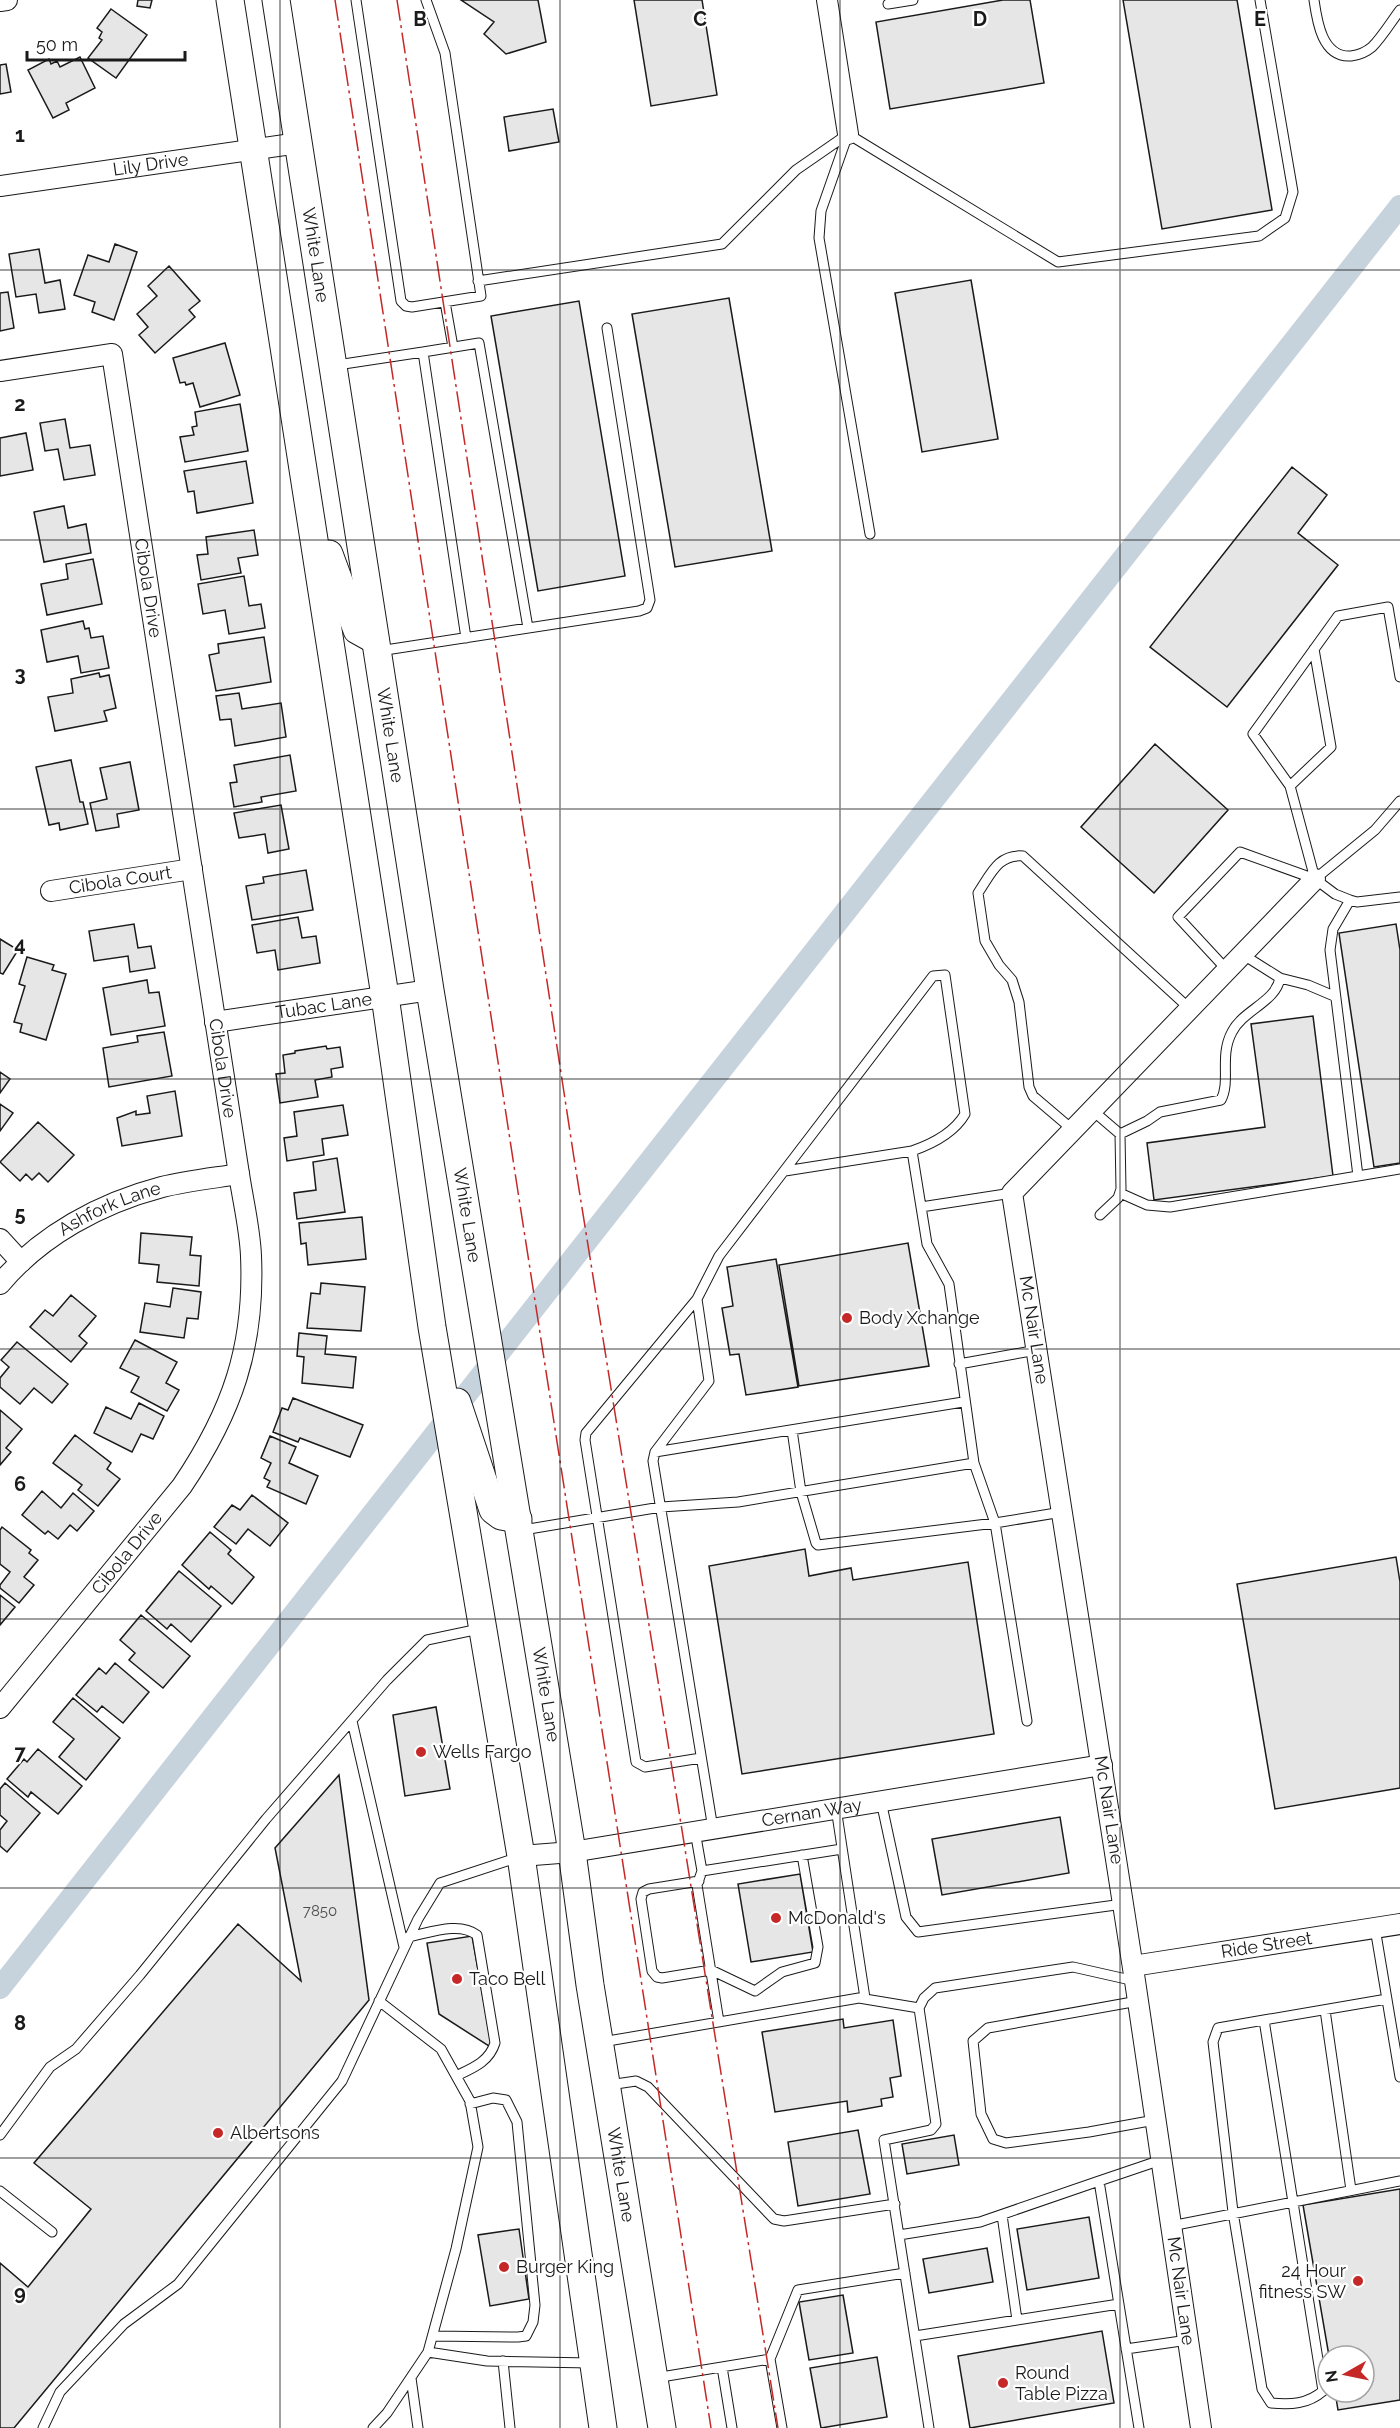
<svg xmlns="http://www.w3.org/2000/svg" width="1400" height="2428" font-family="Raleway,sans-serif">
<rect width="100%" height="100%" fill="#fff"/>
<g fill="none" stroke-linecap="round" stroke-linejoin="round">
<path stroke="#c6d2dc" stroke-width="22" d="M0,1988L1400,206"/>
</g>
<path fill="#e6e6e6" stroke="#1a1a1a" stroke-width="1.5" d="M138,0H152L150,8L137,6Z
M461,0H538L546,42L506,54L484,34L494,22Z
M634,0H702L717,95L651,106Z
M1003,0H1030L1044,83L890,109L876,22Z
M1123,0H1237L1272,210L1162,229Z
M111,9L147,35L116,78L88,58L102,40L99,38L102,32L97,28Z
M80,57L95,88L66,103L69,110L53,118L28,70L49,59L51,64L57,61L60,67Z
M6,64L11,92L0,94V65Z
M553,109L559,142L509,151L504,117Z
M115,244L137,252L114,320L92,312L95,302L74,295L88,255L109,262Z
M39,249L45,283L60,280L65,309L39,313L36,294L16,297L9,254Z
M169,266L200,301L189,310L195,317L155,353L139,335L148,327L137,314L157,296L148,286Z
M971,280L998,439L922,452L895,293Z
M8,292L14,328L0,331V293Z
M729,298L772,551L675,567L632,314Z
M579,301L625,576L538,591L491,316Z
M225,343L240,395L200,407L193,383L186,385L185,382L180,383L173,358Z
M240,404L248,451L185,462L180,437L194,435L192,427L197,426L195,412Z
M65,419L70,448L90,445L95,475L64,480L58,449L45,451L40,423Z
M26,433L33,470L0,476V438Z
M246,461L253,503L197,513L194,491L188,492L184,471Z
M1292,467L1327,495L1298,533L1338,565L1227,707L1150,647Z
M64,506L68,528L86,524L91,553L44,562L34,512Z
M254,530L258,555L238,558L241,573L201,580L197,555L208,554L206,537Z
M93,559L102,604L47,615L41,584L68,579L66,564Z
M244,576L249,606L261,604L265,628L229,634L225,610L203,614L198,584Z
M83,621L85,629L89,628L91,638L103,636L109,668L81,673L78,656L47,662L41,630Z
M264,637L271,682L216,691L209,655L219,653L218,644Z
M99,673L100,677L109,675L116,708L104,711L107,721L55,731L48,697L73,693L71,679Z
M239,693L242,709L281,703L286,737L235,746L231,719L220,720L216,696Z
M1155,744L1228,810L1154,893L1081,827Z
M290,755L296,791L261,797L262,802L234,807L230,783L237,782L234,765Z
M71,760L80,802H83L88,824L60,830L59,823L49,825L36,767Z
M130,762L139,810L117,814L119,827L96,831L90,803L107,799L100,768Z
M281,805L289,849L268,853L265,834L239,838L234,813Z
M306,870L313,910L252,920L246,886L264,883L263,877Z
M298,917L302,938L316,936L320,963L278,970L275,950L257,953L252,925Z
M134,924L138,948L151,946L155,968L130,972L128,956L94,961L89,931Z
M1396,924L1400,950V1163L1374,1167L1339,933Z
M0,939L18,950L3,974L0,973Z
M27,957L54,965L52,970L66,974L46,1040L20,1032L22,1024L14,1022L25,986L19,984Z
M147,980L149,993L159,992L165,1026L111,1035L103,988Z
M1313,1016L1333,1176L1154,1200L1147,1143L1265,1127L1251,1024Z
M164,1032L172,1076L109,1087L103,1048L138,1042L137,1036Z
M326,1046L327,1049L340,1047L343,1067L331,1069L332,1077L315,1080L318,1097L280,1103L276,1074L285,1073L283,1055L295,1053V1051Z
M0,1072L10,1079L0,1093Z
M175,1091L182,1136L122,1146L117,1118L136,1111V1115L150,1113L147,1096Z
M0,1104L13,1113L0,1131Z
M343,1105L348,1135L322,1139L324,1155L287,1161L284,1138L297,1136L294,1112Z
M38,1122L74,1155L48,1182L39,1173L32,1180L26,1174L20,1181L0,1162Z
M337,1158L345,1212L297,1219L294,1193L316,1190L313,1162Z
M362,1217L366,1259L308,1265L306,1243L301,1244L299,1223Z
M141,1233L192,1237L190,1255L201,1256L199,1286L157,1282L159,1265L139,1263Z
M908,1243L929,1366L799,1386L779,1265Z
M776,1259L798,1387L746,1395L739,1354L730,1355L722,1308L733,1306L727,1267Z
M321,1283L365,1287L361,1331L307,1328L311,1293L320,1294Z
M173,1288L201,1292L198,1319L187,1318L184,1338L140,1332L145,1303L170,1307Z
M71,1295L96,1316L79,1336L87,1343L71,1362L30,1327L45,1310L53,1316Z
M299,1333L327,1336L325,1354L356,1357L353,1388L302,1383L304,1357L297,1356Z
M135,1340L177,1362L166,1383L179,1390L167,1411L131,1392L139,1377L120,1368Z
M17,1342L68,1384L52,1403L34,1388L20,1404L0,1387V1378L9,1367L1,1360Z
M293,1398L363,1425L350,1457L300,1438L298,1442L273,1432L282,1408L288,1410Z
M139,1403L164,1416L153,1439L141,1434L132,1452L94,1433L106,1407L131,1419Z
M0,1410L22,1429L6,1448L11,1452L0,1465Z
M75,1435L111,1463L107,1469L120,1479L98,1506L78,1490L82,1485L53,1463Z
M270,1436L296,1447L289,1463L318,1476L306,1504L267,1487L270,1481L264,1478L271,1463L261,1458Z
M42,1491L61,1508L73,1493L94,1511L77,1531L70,1525L58,1539L48,1531L45,1534L22,1515Z
M252,1495L288,1523L270,1546L248,1529L236,1544L214,1527L232,1505L240,1510Z
M2,1527L31,1550L29,1553L38,1560L24,1577L34,1585L19,1603L0,1588V1585L10,1572L0,1564V1530Z
M210,1532L231,1550L228,1554L254,1577L232,1604L211,1586L209,1589L182,1565Z
M805,1549L809,1576L851,1568L853,1580L968,1562L994,1734L742,1774L709,1566Z
M1396,1557L1400,1582V1788L1275,1809L1237,1584Z
M179,1571L221,1606L191,1642L171,1624L167,1629L146,1611Z
M0,1595L15,1607L0,1625Z
M141,1615L190,1656L163,1688L129,1660L135,1653L120,1640Z
M115,1663L149,1692L123,1723L102,1706L97,1712L76,1695L99,1668L106,1674Z
M73,1698L120,1738L86,1780L59,1757L74,1739L53,1722Z
M436,1707L450,1789L405,1796L393,1715Z
M38,1749L82,1786L58,1814L31,1792L28,1797L7,1779L24,1759L27,1762Z
M339,1775L369,2000L14,2428H0V2263L28,2287L91,2209L34,2163L238,1924L301,1981L275,1848Z
M5,1783L40,1813L7,1852L0,1846V1830L7,1821L0,1815V1789Z
M1060,1817L1069,1873L942,1895L932,1839Z
M800,1874L813,1952L751,1962L738,1884Z
M472,1936L492,2048L439,2014L427,1943Z
M843,2019L844,2028L893,2020L901,2076L890,2078L893,2097L881,2099L882,2106L848,2112L847,2101L775,2112L762,2032Z
M858,2130L870,2194L798,2206L788,2142Z
M954,2135L959,2165L907,2174L902,2144Z
M1400,2189V2400L1338,2410L1335,2392H1364V2356H1329L1303,2205Z
M1089,2217L1099,2278L1027,2290L1017,2229Z
M519,2229L529,2299L490,2306L478,2235Z
M987,2248L993,2282L929,2293L923,2259Z
M843,2295L853,2353L809,2360L799,2302Z
M1102,2331L1114,2403L970,2428L958,2356Z
M877,2357L887,2417L821,2428L810,2368Z"/>
<g fill="none" stroke-linecap="round" stroke-linejoin="round">
<g stroke="#1a1a1a" stroke-width="11">
<path id="service" d="M356,0L401,301L406,306L412,307L481,296L445,53L426,0
M1314,0C1317,21 1322,58 1351,56C1359,55 1365,53 1372,47C1382,37 1391,22 1400,10
M888,4L913,0
M848,134L1058,262L1259,236L1285,218L1293,192L1260,0
M848,134L821,211L819,238L870,534
M478,281L722,244L796,170L848,134
M445,302L453,347
M337,365L423,352
M466,638L423,352L479,343L528,628
M379,651L639,611L647,608L650,600L607,328
M1290,786L1331,747L1314,649
M1315,879L1290,786L1253,734L1338,616L1388,607L1400,677
M1315,879L1375,830L1400,801
M1350,900L1333,929L1330,950L1358,1176L1400,1169
M1227,970L1178,917L1240,852L1315,879L1335,894L1350,900L1357,902L1400,897
M1280,978L1308,985L1334,996
M1092,1110L1120,1134L1147,1121L1160,1112L1221,1100C1231,1081 1219,1056 1232,1032C1243,1010 1276,1002 1280,978L1242,954
M1073,1130L1033,1096L1029,1087L1019,1002L1012,980L999,965L985,941L978,893C991,874 998,854 1023,856L1190,1009
M785,1171L912,1151
M1120,1193L1147,1205L1170,1207L1358,1176
M921,1207L1012,1193
M1100,1215L1118,1198L1121,1189L1120,1134
M697,1299L709,1381L655,1452L653,1461L713,1829
M959,1364L1037,1350
M792,1430L801,1492L816,1543L818,1545L995,1523L1062,1512
M655,1452L963,1402
M523,1530L661,1507L738,1502L974,1463
M352,1721L404,1947
M701,1758L645,1767L636,1762L585,1440L586,1433L697,1299L719,1256L933,976L945,975L965,1114C954,1133 932,1144 912,1151L927,1244L949,1284L974,1463L995,1523L1027,1721
M881,1801L906,1917L918,1932L1123,1904
M836,1808L865,1998
M695,1831L702,1871L697,1885L719,2022
M702,1871L842,1849
M699,1881L649,1889L643,1892L641,1899L652,1971L657,1977L662,1978L711,1970L755,1991L782,1972L815,1963L818,1947L802,1855
M1375,1928L1400,2077
M408,1937C429,1933 459,1921 477,1935L495,2043C489,2062 473,2068 456,2076
M1138,2001L988,2028L973,2041L981,2114L993,2139L1006,2143L1089,2132L1155,2120
M1325,2010L1351,2190
M1264,2020L1323,2391C1308,2404 1291,2405 1271,2403L1262,2389L1233,2212L1213,2042L1218,2028Z
M1264,2020L1387,1999
M602,2042L859,1998L919,2008
M609,2085L636,2081L648,2087L774,2219L784,2221L895,2204
M0,2135L50,2067L76,2049L140,1975L266,1819L387,1680L427,1640L479,1629
M0,2191L52,2232
M1002,2215L1017,2320
M1171,2226L1400,2181
M899,2235L980,2222L1099,2181
M433,2336L518,2337L526,2336L533,2322L535,2305L517,2122L506,2100L493,2098L470,2104
M915,2336L1119,2304
M1126,2349L1188,2340
M428,2352L487,2361L591,2363
M770,2359L798,2290L905,2273
M503,2361L510,2428
M722,2367L732,2428
M411,2378L418,2428
M655,2378L770,2359L782,2428
M43,2428L60,2392L124,2324L178,2284L342,2081L418,1919L440,1883L519,1857
M373,2428L387,2413L428,2352L456,2249L478,2147L470,2101L441,2049L379,2001
M929,2428L884,2140L931,2130L936,2124L919,2008L924,1998L935,1988L1073,1967L1135,1981
M1139,2428L1099,2181L1161,2160"/>
</g>
<g stroke="#1a1a1a" stroke-width="22">
<g id="minor">
<path d="M827,0L848,134"/>
<path d="M0,1L7,0"/>
<path id="s1" d="M0,186L299,143"/>
<path id="s2" d="M0,371L112,354L239,1174C243,1201 250,1229 251,1256C255,1347 232,1412 182,1486L0,1708"/>
<path id="s3" d="M51,891L192,869"/>
<path id="s4" d="M215,1022L430,990"/>
<path d="M0,1239L21,1262"/>
<path id="s5" d="M0,1284C41,1235 101,1203 162,1187C187,1181 214,1178 239,1174"/>
<path id="s6" d="M521,1856L572,1852L1102,1765"/>
<path id="s7" d="M1133,1966L1400,1924"/>
<path d="M1201,2428L1135,1981L1012,1193L1315,879"/>
</g>
</g>
<g stroke="#1a1a1a" stroke-width="29">
<g id="secondary">
<path d="M230,0L385,996L432,1327L521,1856L603,2428"/>
<path id="s8" d="M276,0L430,990L572,1852L590,1985L662,2428"/>
<path d="M329,554L357,630L375,640"/>
<path d="M457,1402L493,1510L501,1516L518,1519"/>
</g>
</g>
<use href="#service" stroke="#fff" stroke-width="9"/>
<use href="#minor" stroke="#fff" stroke-width="20"/>
<use href="#secondary" stroke="#fff" stroke-width="27"/>
<path stroke="#c62828" stroke-width="1.5" stroke-dasharray="21 4.5 3 4.5" stroke-linecap="butt" d="M335,0L518,1192L711,2428
M397,0L574,1158L778,2428"/>
</g>
<path fill="none" stroke="#1a1a1a" stroke-width="1.5" stroke-opacity="0.55" d="M280,0V2428M560,0V2428M840,0V2428M1120,0V2428M0,270H1400M0,540H1400M0,809H1400M0,1079H1400M0,1349H1400M0,1619H1400M0,1888H1400M0,2158H1400"/>
<g fill="#c62828" stroke="#fff" stroke-width="2">
<circle cx="847" cy="1318" r="6"/>
<circle cx="421" cy="1752" r="6"/>
<circle cx="776" cy="1918" r="6"/>
<circle cx="457" cy="1979" r="6"/>
<circle cx="218" cy="2133" r="6"/>
<circle cx="504" cy="2267" r="6"/>
<circle cx="1358" cy="2281" r="6"/>
<circle cx="1003" cy="2383" r="6"/>
</g>
<g text-anchor="middle" stroke-width="4.5" stroke-linejoin="round" paint-order="stroke">
<g font-size="15" fill="#4d4d4d">
<text x="320" y="1916">7850</text>
</g>
<g font-size="18" fill="#1a1a1a" stroke="#fff">
<text dy="6" stroke="none"><textPath href="#s1" startOffset="152">Lily Drive</textPath></text>
<text dy="6" stroke="none"><textPath href="#s8" startOffset="258">White Lane</textPath></text>
<text dy="6" stroke="none"><textPath href="#s2" startOffset="350">Cibola Drive</textPath></text>
<text dy="6" stroke="none"><textPath href="#s8" startOffset="744">White Lane</textPath></text>
<text dy="6" stroke="none"><textPath href="#s3" startOffset="70">Cibola Court</textPath></text>
<text dy="6" stroke="none"><textPath href="#s4" startOffset="110">Tubac Lane</textPath></text>
<text dy="6" stroke="none"><textPath href="#s2" startOffset="836">Cibola Drive</textPath></text>
<text dy="6" stroke="none"><textPath href="#s5" startOffset="135">Ashfork Lane</textPath></text>
<text dy="6" stroke="none"><textPath href="#s8" startOffset="1230">White Lane</textPath></text>
<text transform="translate(1034 1330) rotate(81)" y="6">Mc Nair Lane</text>
<text transform="translate(127 1553) rotate(-51)" y="6">Cibola Drive</text>
<text dy="6" stroke="none"><textPath href="#s8" startOffset="1716">White Lane</textPath></text>
<text transform="translate(1109 1810) rotate(81)" y="6">Mc Nair Lane</text>
<text dy="6" stroke="none"><textPath href="#s6" startOffset="294">Cernan Way</textPath></text>
<text dy="6" stroke="none"><textPath href="#s7" startOffset="135">Ride Street</textPath></text>
<text dy="6" stroke="none"><textPath href="#s8" startOffset="2202">White Lane</textPath></text>
<text transform="translate(1181 2291) rotate(82)" y="6">Mc Nair Lane</text>
</g>
<g font-size="18" fill="#1a1a1a" stroke="#fff" text-anchor="start">
<text x="859" y="1324">Body Xchange</text>
<text x="433" y="1758">Wells Fargo</text>
<text x="788" y="1924">McDonald's</text>
<text x="469" y="1985">Taco Bell</text>
<text x="230" y="2139">Albertsons</text>
<text x="516" y="2273">Burger King</text>
<text x="1346" y="2277" text-anchor="end">24 Hour<tspan x="1346" dy="21">fitness SW</tspan></text>
<text x="1015" y="2379">Round<tspan x="1015" dy="21">Table Pizza</tspan></text>
</g>
</g>
<g font-size="20" text-anchor="middle" font-weight="bold" fill="#1a1a1a" stroke="#fff" stroke-width="4.5" stroke-linejoin="round" paint-order="stroke">
<text x="420" y="26">B</text>
<text x="700" y="26">C</text>
<text x="980" y="26">D</text>
<text x="1260" y="26">E</text>
<text x="20" y="142">1</text>
<text x="20" y="411">2</text>
<text x="20" y="681">3</text>
<text x="20" y="951">4</text>
<text x="20" y="1221">5</text>
<text x="20" y="1491">6</text>
<text x="20" y="1760">7</text>
<text x="20" y="2030">8</text>
<text x="20" y="2300">9</text>
</g>
<g transform="translate(1346 2374) rotate(261)"><circle r="28" fill="#ffffff" stroke="#a3a3a3" stroke-width="1.5"/>
<path d="M0-4.5L10 22L0 15L-10 22Z" fill="#c62828"/>
<text y="-9" font-size="16" font-weight="bold" text-anchor="middle" fill="#1a1a1a">N</text>
</g>
<path d="M27 51v9h158v-9" fill="none" stroke="#1a1a1a" stroke-width="3"/>
<text x="36" y="51" font-size="18" fill="#1a1a1a" stroke="#ffffff" stroke-width="4.5" paint-order="stroke">50 m</text>
</svg>
